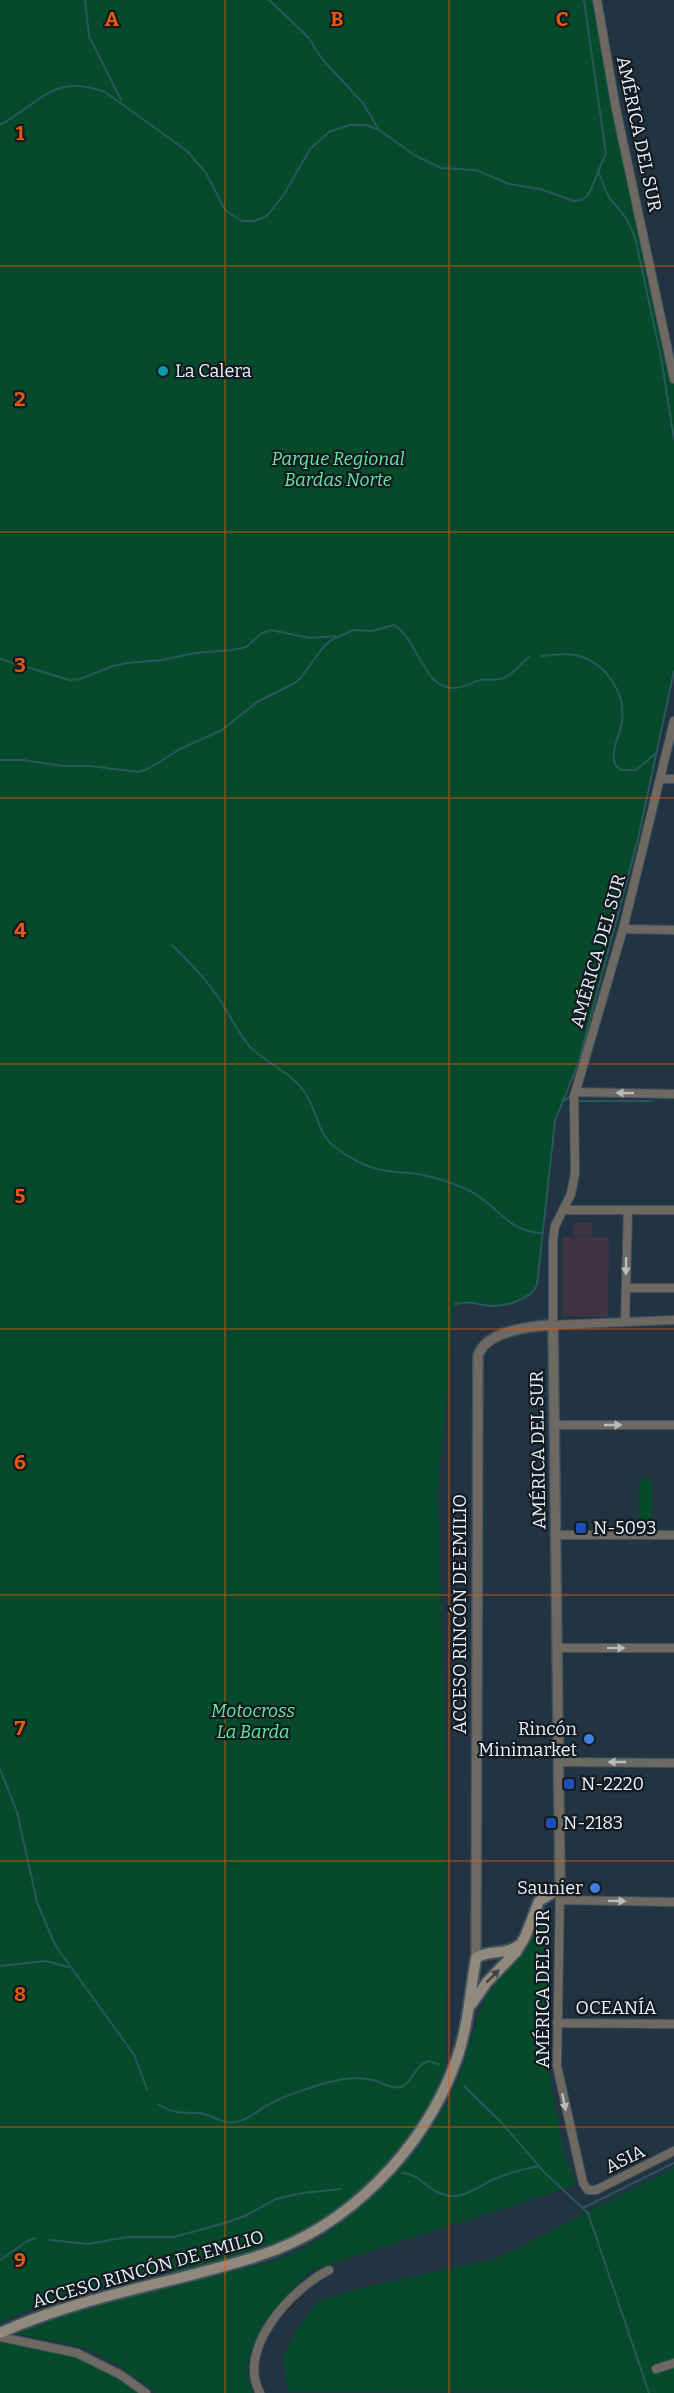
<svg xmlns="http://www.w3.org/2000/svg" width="674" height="2393" font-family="Bitter,serif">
<rect width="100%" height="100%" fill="#223441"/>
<path fill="#413442" d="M574,1223H592V1236H574Z
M562,1237H609L608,1317L562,1316Z"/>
<path fill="#064a2c" d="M0,0H597L674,379V671L638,839L579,1061L555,1121L537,1285C531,1299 507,1306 492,1306C475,1305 473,1300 454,1305L438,1493L447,1813L445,2064C442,2094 418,2128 399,2151C368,2187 331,2219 289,2239C260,2252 228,2258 197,2266C131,2281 61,2293 0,2323Z
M639,1479H652V1525H639Z
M551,1909L549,2074L563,2147L576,2185L312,2270C294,2285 253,2335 249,2357C246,2369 248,2381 253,2393H157L123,2368L90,2350L67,2343L14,2334L72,2311L100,2303L274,2261L298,2251L323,2237L346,2219L420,2146L449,2100L462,2069L477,2018L485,1998L496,1983L526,1949L543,1917Z
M674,2168V2393L287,2392L283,2358L297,2330L317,2302L349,2291L498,2258Z
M0,2337L77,2353L146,2393H0Z"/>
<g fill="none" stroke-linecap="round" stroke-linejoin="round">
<path stroke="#2a5758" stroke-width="2" d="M85,0L89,36L121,100
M269,0L307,36L323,60L363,103L379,130
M0,125C41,103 52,73 105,92L187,151L206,173L225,210L242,221H254L267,216L285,193L310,149L329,132L349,125H366L379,130L416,156L441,168L476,170L509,184L540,189L574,201L581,200L587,196L591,189L606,153L584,0
M598,171L608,196L626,218L635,237L661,357L674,439
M541,656C553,655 567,652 579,656C606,664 626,693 622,721C620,736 609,752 616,766L621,770H636L655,754
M0,659L69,680L80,679L113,666L127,663L162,660L195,653L232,650L246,647L262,633L271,630L309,638L336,636
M0,760H23L63,766H90L139,772L150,768L180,749L222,730L257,702L293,684L300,679L321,650L331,640L354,630L372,631L394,625C417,638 423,686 451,688C460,689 469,684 477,681C486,678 492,681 500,679C510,678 521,663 529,657
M173,946C192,964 209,982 223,1005C232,1019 239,1034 250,1047C266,1063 290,1072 303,1090C318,1109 316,1134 336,1148C349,1158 366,1167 382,1170C395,1173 409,1172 423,1175C437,1178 452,1183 466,1189C496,1202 507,1233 543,1233
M563,1101L569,1098
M579,1101H652
M455,1304C473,1300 476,1305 492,1306C507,1306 531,1299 537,1285L555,1121L579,1061L638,839L674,671
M0,1769L17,1812L37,1902L55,1945L127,2045L134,2055L147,2089
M0,1966L46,1961L68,1967
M464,2086L502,2123L544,2172L588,2213L649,2393
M158,2104C174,2114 179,2112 197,2113C211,2113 221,2125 236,2122C248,2120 257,2111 268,2105C283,2096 327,2081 345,2079C354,2078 364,2078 373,2080C382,2082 393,2091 403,2086C413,2081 414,2067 428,2061L439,2064
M402,2173C420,2172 431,2198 456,2196C468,2195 480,2186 490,2181C506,2174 522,2169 539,2166
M583,2208L674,2163
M50,2240L88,2244L128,2237H174L225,2223L245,2216L276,2199L303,2193L341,2189
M0,2260L26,2242L35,2238"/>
<g stroke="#42525f" stroke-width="10">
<path id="minor" d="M597,0L616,109L674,379
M674,721L623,929L574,1097L575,1173L571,1194L555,1226L553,1240V1325L674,1320
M661,779H674
M623,929L674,930
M575,1092L674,1094
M563,1210H674
M626,1288H674
M625,1322L628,1210
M554,1425H674
M556,1535H674
M558,1648H674
M560,1762L674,1763
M560,1888L557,2066L583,2183L588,2190H596L674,2151
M560,1900L674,1902
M557,2023L674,2024
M0,2337L77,2353L121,2375L146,2393
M656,2369L674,2363
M260,2393C236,2349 291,2289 329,2270"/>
</g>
<g stroke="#42525f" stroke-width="12">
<path id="tertiary" d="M476,1958L478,1355C487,1331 530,1326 553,1325L560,1888"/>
</g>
<g stroke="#42525f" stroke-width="14">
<path id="secondary" d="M471,2005L487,1982L516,1952L525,1937L539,1901L560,1888
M0,2333C84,2295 171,2284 258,2256C348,2228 424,2149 456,2061C468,2028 470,1993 476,1958C492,1948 503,1957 521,1944"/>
</g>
<use href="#minor" stroke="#6f6a61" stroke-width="8"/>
<use href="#tertiary" stroke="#6f6a61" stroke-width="9"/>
<use href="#secondary" stroke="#91897b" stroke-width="10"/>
</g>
<defs><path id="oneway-solid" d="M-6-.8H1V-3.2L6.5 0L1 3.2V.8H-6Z" transform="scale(1.5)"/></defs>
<g fill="#b7bcbd">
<use href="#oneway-solid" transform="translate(625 1093) rotate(-179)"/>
<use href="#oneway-solid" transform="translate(626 1266) rotate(91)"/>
<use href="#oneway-solid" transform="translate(613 1425)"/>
<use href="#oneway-solid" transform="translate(616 1648)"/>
<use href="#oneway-solid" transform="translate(617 1762) rotate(-180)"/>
<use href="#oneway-solid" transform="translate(617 1901) rotate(1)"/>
<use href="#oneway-solid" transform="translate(564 2102) rotate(78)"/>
</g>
<use fill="#454644" href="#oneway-solid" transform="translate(493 1976) rotate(-45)"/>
<path fill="none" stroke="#e8590c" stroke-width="1.5" stroke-opacity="0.55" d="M225,0V2393M449,0V2393M0,266H674M0,532H674M0,798H674M0,1064H674M0,1329H674M0,1595H674M0,1861H674M0,2127H674"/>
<circle fill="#0f9aa8" stroke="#131a20" stroke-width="2" cx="163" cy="371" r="6"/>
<g fill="#1a4fb4" stroke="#131a20" stroke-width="2">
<rect x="575" y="1522" width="12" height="12" rx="3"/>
<rect x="563" y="1778" width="12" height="12" rx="3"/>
<rect x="545" y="1817" width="12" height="12" rx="3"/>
</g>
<g fill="#3f7fe0" stroke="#131a20" stroke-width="2">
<circle cx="589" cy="1739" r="6"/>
<circle cx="595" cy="1888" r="6"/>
</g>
<g text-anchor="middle" stroke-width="4.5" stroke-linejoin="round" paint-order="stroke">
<g font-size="18" fill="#e7f2fa" stroke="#131a20">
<text transform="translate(639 134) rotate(78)" y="6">AMÉRICA DEL SUR</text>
<text transform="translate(598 951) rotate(-74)" y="6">AMÉRICA DEL SUR</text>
<text transform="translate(538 1450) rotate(-91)" y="6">AMÉRICA DEL SUR</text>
<text transform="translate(460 1614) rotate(-90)" y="6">ACCESO RINCÓN DE EMILIO</text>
<text transform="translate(543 1989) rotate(-90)" y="6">AMÉRICA DEL SUR</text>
<text x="616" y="2014">OCEANÍA</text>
<text transform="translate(625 2159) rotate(-26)" y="6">ASIA</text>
<text transform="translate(148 2269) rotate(-16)" y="6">ACCESO RINCÓN DE EMILIO</text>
</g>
<g font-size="18" fill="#e7f2fa" stroke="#131a20" text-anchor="start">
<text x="175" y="377">La Calera</text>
<text x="593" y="1534">N-5093</text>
<text x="577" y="1735" text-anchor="end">Rincón<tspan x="577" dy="21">Minimarket</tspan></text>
<text x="581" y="1790">N-2220</text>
<text x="563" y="1829">N-2183</text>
<text x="583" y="1894" text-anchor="end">Saunier</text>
</g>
<g font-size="18" font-style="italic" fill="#64e9a3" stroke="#131a20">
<text x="338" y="465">Parque Regional<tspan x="338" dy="21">Bardas Norte</tspan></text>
<text x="253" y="1717">Motocross<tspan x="253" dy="21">La Barda</tspan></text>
</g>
</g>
<g font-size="20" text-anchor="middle" font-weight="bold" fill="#e8590c" stroke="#131a20" stroke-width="4.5" stroke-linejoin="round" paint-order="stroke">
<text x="112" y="26">A</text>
<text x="337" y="26">B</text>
<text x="562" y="26">C</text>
<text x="20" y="140">1</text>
<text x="20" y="406">2</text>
<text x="20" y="672">3</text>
<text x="20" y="937">4</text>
<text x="20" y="1203">5</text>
<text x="20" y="1469">6</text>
<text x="20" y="1735">7</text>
<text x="20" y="2001">8</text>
<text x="20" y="2267">9</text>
</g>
</svg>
